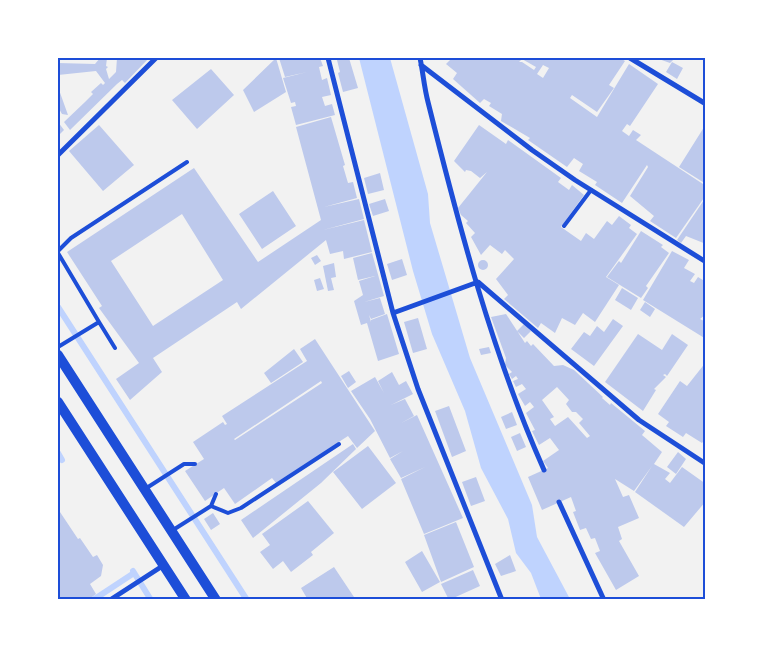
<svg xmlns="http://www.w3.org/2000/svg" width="763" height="657" font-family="'Roboto Condensed',sans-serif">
<rect width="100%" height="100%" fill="#f2f2f2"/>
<path fill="#bfd3fe" d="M359,58H390L428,194L430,223L470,358L532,505L537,537L570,599H541L531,573L516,553L508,519L481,468L465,411L432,334L413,271Z"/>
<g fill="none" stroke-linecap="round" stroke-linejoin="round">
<path stroke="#bfd3fe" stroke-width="6" d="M58,307L247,600
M58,453L62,460
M133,571L151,600
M93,600L134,573"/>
</g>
<path fill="#bdc9ec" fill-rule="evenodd" d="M100,58H107L106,66L108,67L106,69L109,79L116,72L117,58H149L125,83L122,80L117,84L70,130L64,122L85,102L93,94L91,92L101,83L103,85L105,83L96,71L58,75V63L95,64Z
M276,58L286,92L254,112L243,90Z
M279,58H320L323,66L319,67L322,80L327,78L331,95L322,97L325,106L332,104L335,115L296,125L291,107L296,106L295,102L291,103L283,78L307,72L285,77Z
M349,58L358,88L343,92L338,73L340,72L337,60Z
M447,58H620L625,61L609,85L614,88L597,112L572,95L570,98L597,117L629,64L658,84L630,126L627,124L622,131L629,136L633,130L641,135L636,140L706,186V195L676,238L650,221L654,216L630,196L648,167L647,165L622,203L595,185L597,182L579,171L583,164L574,158L567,167L528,140L530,138L501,121L502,114L489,106L491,103L484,99L480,103L453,79L457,73L446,64L450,60ZM522,59L536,67L534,70L522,62H519ZM543,65L549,68L543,78L537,74Z
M656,58H675L670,63Z
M672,62L683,68L677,79L666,72Z
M211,69L234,95L197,129L172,100Z
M58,87L68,115L62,114L58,107Z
M331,117L345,165L343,166L348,183L353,182L357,198L324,207L359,199L364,219L323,230L364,220L372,252L344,259L343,251L330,254L326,240L241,309L237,302L153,358L162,372L130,400L116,379L139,363L99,308L102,306L67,252L194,168L258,262L321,220L296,127ZM182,214L223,280L153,326L111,261Z
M58,122L64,130L60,134L58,131Z
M706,124V184L679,167Z
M99,125L134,165L103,191L69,151Z
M479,125L506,144L508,140L561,178L558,182L569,190L572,185L584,195L561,227L581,241L586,233L594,239L607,221L612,225L619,216L631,225L629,228L637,234L606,277L619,285L595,322L583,313L575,325L562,318L555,333L541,323L538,328L504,299L508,295L496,279L514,259L505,250L502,254L490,245L481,255L471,237L475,233L466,223L468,221L461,215L458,208L487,172L480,178L471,171L466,170L465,172L454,161Z
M380,173L384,190L368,194L364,178Z
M273,191L296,226L262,249L239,214Z
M706,197V244L686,236L681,243L677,240Z
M385,199L389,211L373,216L369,204Z
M641,231L663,245L661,247L669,253L646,286L648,288L641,298L607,277L619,261L621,263Z
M672,251L689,260L684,268L695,274L690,281L694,283L698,277L706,282V314L700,319L706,322V339L643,300Z
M372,253L384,296L364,302L380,298L385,314L371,319L369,315L371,322V320L387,314L399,354L378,361L367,323L361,325L354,301L363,295L359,281L375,276L358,280L353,258Z
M317,255L321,261L315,265L311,258Z
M402,259L407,275L392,280L387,264Z
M478 265a5 5 0 1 1 10 0a5 5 0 1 1-10 0Z
M334,263L336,277L331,278L334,290L328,291L323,266Z
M320,278L324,289L317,291L314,280Z
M622,288L638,298L631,310L615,300Z
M645,302L655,309L650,317L640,310Z
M506,314L525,343L527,341L531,346L533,344L554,366L563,365L574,370L603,397L602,398L610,405L611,403L645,431L642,435L662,452L654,464L670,473L665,479L670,483L682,467L706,484V501L684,527L635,492L652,466L634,491L615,479L623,497L629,495L639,518L618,527L622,539L619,541L639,576L616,590L595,553L600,551L595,538L591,539L586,528L580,530L573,512L576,511L571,497L542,510L528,477L548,468L543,461L559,450L550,438L539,445L532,431L535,430L526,413L534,407L530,402L525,406L518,394L526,389L522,384L516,387L513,381L518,379L516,376L512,379L509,374L512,372L505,365L506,358L491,317ZM557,387L569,400L566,404L572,412H576L583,419L579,423L590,436L587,438L568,417L555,426L550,419L554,417L542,400Z
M418,318L427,349L413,353L404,322Z
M613,319L623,326L594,366L571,349L584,332L590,336L597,326L604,332Z
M524,324L531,331L524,338L517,331Z
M638,334L662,350L672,334L688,345L667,376L665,374L663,375L666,377L654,389L656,390L643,411L605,382Z
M315,339L375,431L357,448L348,436L276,483L272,478L235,504L224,488L205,501L185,471L204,459L193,442L223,422L225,425L227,424L222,416L307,361L300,349ZM321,381L322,383L235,440L234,439Z
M489,347L491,353L481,355L479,349Z
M294,349L303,362L271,383L264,373Z
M706,362V438L702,443L686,433L683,437L666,426L669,422L658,414L680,381L687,386Z
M349,371L356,382L348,388L341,376Z
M392,372L399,385L406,381L413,394L391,405L405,399L414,416L401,423L417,415L463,518L424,534L401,479L425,467L401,478L390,459L403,451L390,458L370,419L351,391L375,377L384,393L378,381Z
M449,406L466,451L452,457L435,411Z
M512,412L517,425L506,429L501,417Z
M520,433L526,447L517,451L511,437Z
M353,444L356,449L321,483L253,538L241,520Z
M368,446L396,483L362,509L333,472Z
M678,452L686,459L676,474L667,467Z
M476,477L485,501L471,506L462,482Z
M308,501L334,533L311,552L313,555L291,572L283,561L273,569L260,552L270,545L262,534Z
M58,509L78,539L80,538L93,557L97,555L103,565L101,576L90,584L96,594L88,600H58Z
M213,513L220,524L211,530L204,519Z
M456,522L474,567L441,582L424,535Z
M422,551L440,582L422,592L405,562Z
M510,555L516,571L501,576L495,564Z
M334,567L356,600H308L301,588Z
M473,570L480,586L449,600L441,584Z"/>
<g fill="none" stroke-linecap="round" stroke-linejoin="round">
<path stroke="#1d4ed8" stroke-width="4" d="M564,226L591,190
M58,251L71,238L187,162
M58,253L99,322L58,347
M99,322L115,348
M145,489L184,464H195
M211,506L228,513L241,508L339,444
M173,530L211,506L216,494"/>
<path stroke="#1d4ed8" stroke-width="5" d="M328,58L393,313L418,389L502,600
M420,58C423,72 424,87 428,102C459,226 492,353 544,470
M630,58L706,104
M421,65L532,150L575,180L706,262
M58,155L156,58
M393,313L478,282L639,420L706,464
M559,502L604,600
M110,600L164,565"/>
<path stroke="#1d4ed8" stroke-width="10" d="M58,355L216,600
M58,402L186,600"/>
</g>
<rect width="763" height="657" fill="none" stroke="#ffffff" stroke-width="118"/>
<rect x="59" y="59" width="645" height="539" fill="none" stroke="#1d4ed8" stroke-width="2"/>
</svg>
